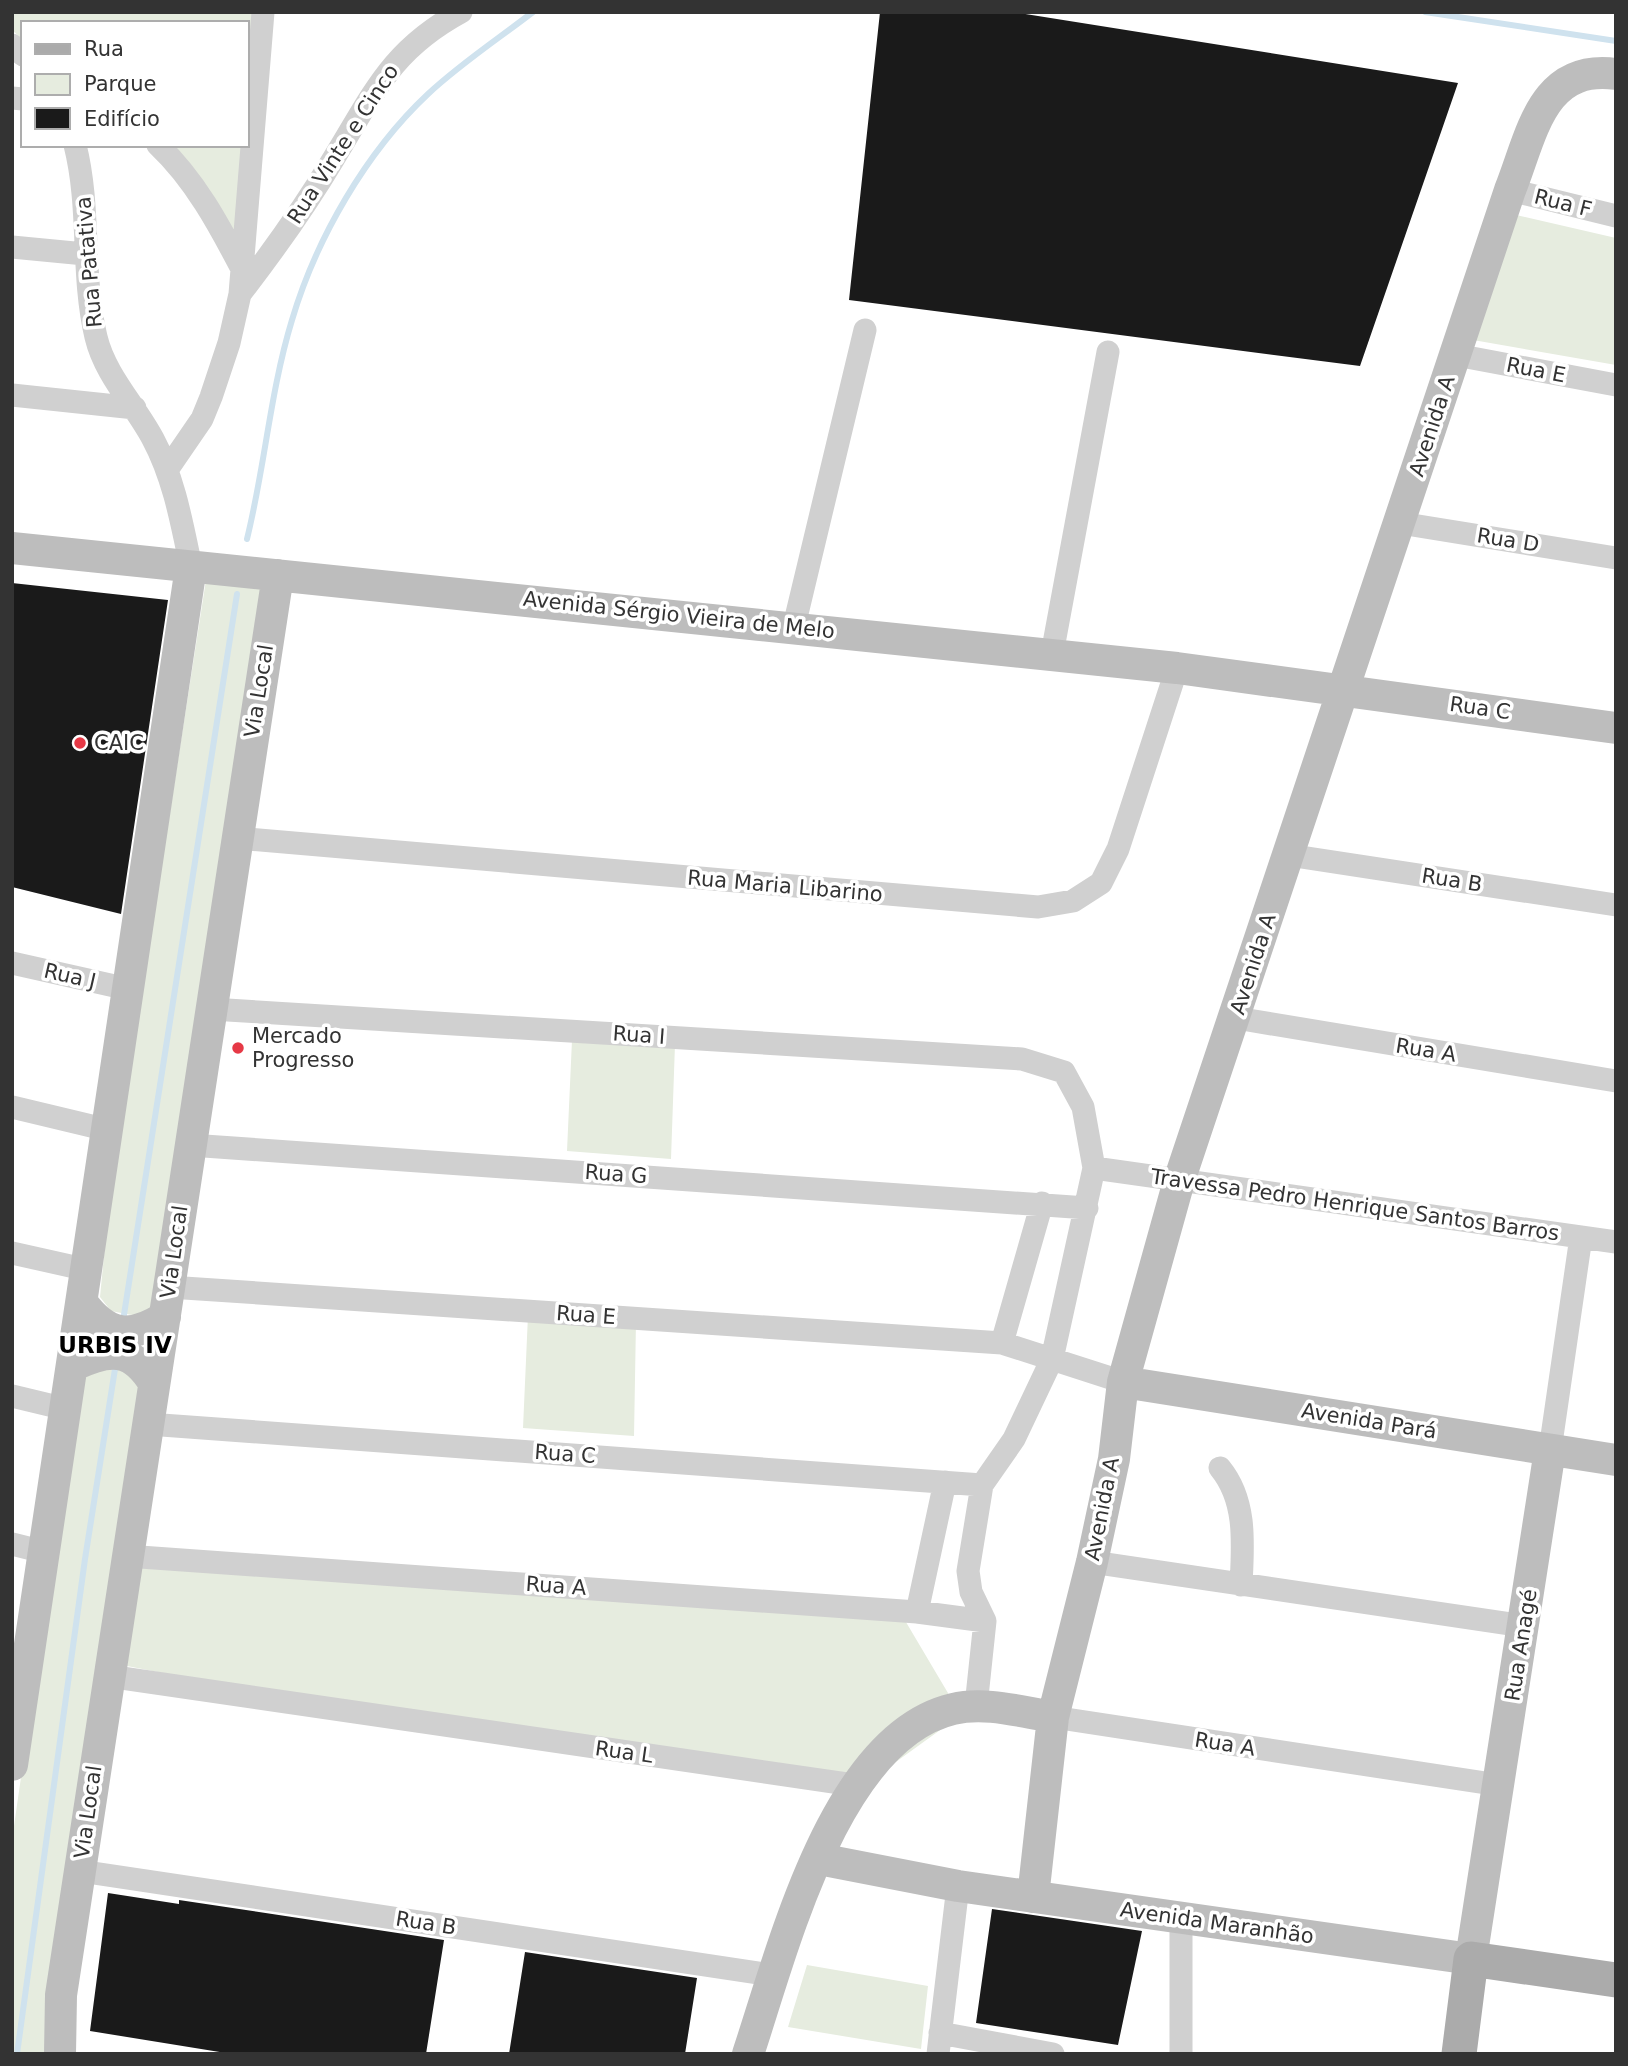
<svg xmlns="http://www.w3.org/2000/svg" width="1628" height="2066" font-family="'DejaVu Sans',sans-serif">
<rect width="100%" height="100%" fill="#fff"/>
<path fill="#e6ecdf" d="M12,12H252L247,95V23H23V40L12,30Z
M147,145H243L238,234Z
M1516,215L1616,238V365L1473,340Z
M206,580L262,583L156,1302L142,1317L111,1311L100,1297L109,1204Z
M572,1040L675,1044L671,1159L567,1151Z
M528,1315L636,1321L634,1436L523,1428Z
M104,1360L142,1378L57,2054H12V1840L78,1380Z
M141,1567L900,1612L961,1715L875,1777L357,1711L127,1666Z
M807,1965L928,1986L921,2049L788,2027Z"/>
<g fill="none" stroke-linecap="round" stroke-linejoin="round">
<path stroke="#cfe2ee" stroke-width="6" d="M1425,12L1616,41
M247,539C265,466 270,392 292,320C316,239 366,152 428,94C460,64 498,39 533,12
M123,1321L237,594
M17,2054L85,1559L115,1369"/>
</g>
<path fill="#1a1a1a" d="M880,12H1013L1458,83L1360,366L849,300Z
M12,583L168,600L121,914L12,887Z
M108,1893L179,1904V1900L444,1940L426,2054H232L90,2031Z
M992,1909L1142,1931L1118,2045L976,2023Z
M525,1952L697,1978L685,2054H509Z"/>
<g fill="none" stroke-linecap="round" stroke-linejoin="round">
<path stroke="#d0d0d0" stroke-width="23" d="M12,45L23,55
M12,98L23,99
M75,145C91,208 81,274 96,337C105,375 135,405 153,439C174,478 182,524 191,567
M158,145C195,180 219,225 242,269
M1510,190L1616,216
M12,247L85,254
M240,294C274,250 306,205 334,158C374,93 391,50 461,12
M1456,355L1616,385
M12,395L135,408
M167,470L202,419L211,397L229,343L240,294L263,12
M1400,523L1616,558
M794,626L865,330
M1052,654L1108,352
M236,838L1038,907L1073,901L1101,883L1118,849L1177,668
M1288,855L1616,905
M12,963L128,989
M211,1009L1022,1059L1064,1072L1083,1107L1094,1168L1052,1359L1014,1439L982,1485L968,1571L971,1592L985,1621L976,1706
M1236,1018L1616,1081
M12,1107L108,1130
M190,1145L1087,1208
M1094,1168L1616,1242
M12,1253L88,1270
M169,1287L1002,1343L1123,1382
M1002,1343L1042,1203
M12,1396L66,1409
M148,1424L982,1485
M1550,1450L1581,1237
M1220,1468C1247,1501 1243,1544 1241,1585
M12,1544L44,1552
M126,1556L917,1612L985,1621
M1092,1562L1524,1626
M917,1612L945,1482
M108,1676L854,1785
M1053,1717L1499,1785
M80,1871L772,1975
M1181,1917V2054
M940,2033L1053,2054
M938,2054L958,1886"/>
<path stroke="#bdbdbd" stroke-width="32" d="M12,548L1177,668L1616,728
M83,1304C108,1337 131,1339 165,1317
M74,1365C110,1348 132,1347 154,1383
M1123,1382L1616,1460
M12,1765L191,567
M819,1859L958,1886L1471,1959L1550,1450
M1033,1897L1053,1717L1092,1562L1114,1459L1123,1382L1179,1181L1510,190C1532,135 1541,64 1616,74
M60,2054L61,1995L278,575
M748,2054C782,1953 834,1737 953,1709C985,1701 1021,1712 1053,1717"/>
<path stroke="#ababab" stroke-width="35" d="M1459,2054L1471,1959L1616,1980"/>
</g>
<g fill="#e63946" stroke="#fff" stroke-width="2.5">
<circle cx="80" cy="743" r="7"/>
<circle cx="238" cy="1048" r="7"/>
</g>
<g text-anchor="middle" stroke-width="7" stroke-linejoin="round" paint-order="stroke">
<g font-size="21" fill="#333" stroke="#fff">
<text transform="translate(343 144) rotate(-57)" y="7">Rua Vinte e Cinco</text>
<text transform="translate(1563 203) rotate(14)" y="7">Rua F</text>
<text transform="translate(89 262) rotate(-95)" y="7">Rua Patativa</text>
<text transform="translate(1536 370) rotate(11)" y="7">Rua E</text>
<text transform="translate(1432 426) rotate(-72)" y="7">Avenida A</text>
<text transform="translate(1508 540) rotate(9)" y="7">Rua D</text>
<text transform="translate(679 615) rotate(6)" y="7">Avenida Sérgio Vieira de Melo</text>
<text transform="translate(259 691) rotate(-81)" y="7">Via Local</text>
<text transform="translate(1480 708) rotate(8)" y="7">Rua C</text>
<text transform="translate(1452 880) rotate(9)" y="7">Rua B</text>
<text transform="translate(785 886) rotate(5)" y="7">Rua Maria Libarino</text>
<text transform="translate(1253 964) rotate(-72)" y="7">Avenida A</text>
<text transform="translate(70 976) rotate(13)" y="7">Rua J</text>
<text transform="translate(639 1035) rotate(4)" y="7">Rua I</text>
<text transform="translate(1426 1050) rotate(9)" y="7">Rua A</text>
<text transform="translate(616 1174) rotate(4)" y="7">Rua G</text>
<text transform="translate(1355 1205) rotate(8)" y="7">Travessa Pedro Henrique Santos Barros</text>
<text transform="translate(174 1252) rotate(-82)" y="7">Via Local</text>
<text transform="translate(586 1315) rotate(4)" y="7">Rua E</text>
<text transform="translate(1369 1421) rotate(9)" y="7">Avenida Pará</text>
<text transform="translate(565 1454) rotate(4)" y="7">Rua C</text>
<text transform="translate(1102 1509) rotate(-79)" y="7">Avenida A</text>
<text transform="translate(556 1586) rotate(4)" y="7">Rua A</text>
<text transform="translate(1521 1645) rotate(-81)" y="7">Rua Anagé</text>
<text transform="translate(1225 1744) rotate(9)" y="7">Rua A</text>
<text transform="translate(624 1752) rotate(8)" y="7">Rua L</text>
<text transform="translate(88 1812) rotate(-82)" y="7">Via Local</text>
<text transform="translate(426 1923) rotate(9)" y="7">Rua B</text>
<text transform="translate(1217 1923) rotate(8)" y="7">Avenida Maranhão</text>
</g>
<g font-size="21" fill="#333" stroke="#fff" text-anchor="start">
<text x="94" y="750">CAIC</text>
<text x="252" y="1043">Mercado<tspan x="252" dy="24">Progresso</tspan></text>
</g>
<g font-size="23" font-weight="bold" fill="#000" stroke="#fff">
<text x="115" y="1353">URBIS IV</text>
</g>
</g>
<rect width="1628" height="2066" fill="none" stroke="#333333" stroke-width="28"/>
<rect x="21" y="21" width="228" height="126" fill="#ffffff" stroke="#adadad" stroke-width="2"/>
<rect x="35" y="44" width="35" height="10" fill="#ababab" stroke="#adadad" stroke-width="2"/>
<text x="84" y="56" font-size="21" fill="#333333">Rua</text>
<rect x="35" y="74" width="35" height="21" fill="#e6ecdf" stroke="#adadad" stroke-width="2"/>
<text x="84" y="91" font-size="21" fill="#333333">Parque</text>
<rect x="35" y="108" width="35" height="21" fill="#1a1a1a" stroke="#adadad" stroke-width="2"/>
<text x="84" y="126" font-size="21" fill="#333333">Edifício</text>
</svg>
